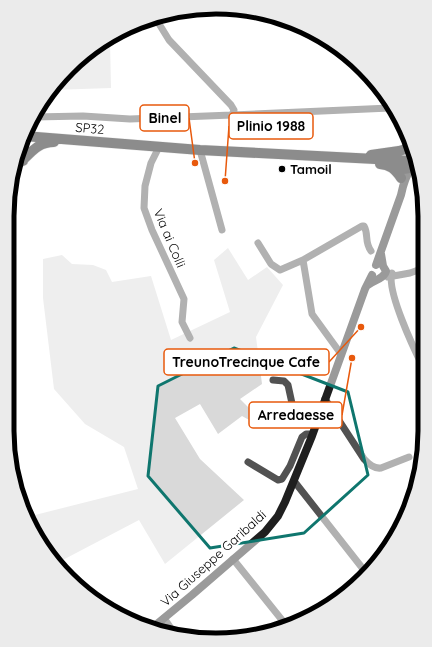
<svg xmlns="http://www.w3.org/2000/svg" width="432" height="647" font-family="Quicksand,sans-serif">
<rect width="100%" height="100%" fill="#fff"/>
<path fill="#d9d9d9" d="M110,41L111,88L52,90L68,68Z
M228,248L248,280L267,267L283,285L256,337L262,384L240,399L260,419L264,428L242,416L218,434L200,404L175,418L200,459L244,500L165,564L139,520L57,563L47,552L35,515L138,489L124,447L85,424L54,389L43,298V259L62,255L72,264L93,265L106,270L112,282L151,276L171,340L230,312L214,260Z"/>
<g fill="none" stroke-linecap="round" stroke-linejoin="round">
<g stroke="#dbdbdb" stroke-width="11">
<path id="primary" d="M24,136L200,150L414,161
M22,143L24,150L23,161
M371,155L399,151L406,149L412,151
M396,160L399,167C405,170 410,169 415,164
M380,164C390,165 395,169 401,178
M14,166C18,164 21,162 24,159C33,150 40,142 54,142"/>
</g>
<path stroke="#525252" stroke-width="7" d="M232,115L390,108
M34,117L83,116L130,119L232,115L234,110L231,105L169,40L156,19
M159,147L151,163L145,186L144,208L152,230L184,299L182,322L190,338
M200,150L222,230
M258,243L271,264L280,270L303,260
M392,273C386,290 414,349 423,367
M388,277L410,273L424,268
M341,354L312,314L303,260L362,226H364C369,235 364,241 371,251
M273,380L284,381L288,385L293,408
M325,399L364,459C369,464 374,469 381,468L409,457
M271,416L293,408L320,413
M248,462L278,480L282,479L290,466L302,437L306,434H312
M294,481L367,574
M233,559L286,625
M164,618L174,633"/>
<path stroke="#1f1f1f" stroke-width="8" d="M376,265L401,195C403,185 406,175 412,167
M368,285C374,280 384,279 386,271L383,266L381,254
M8,440L9,299
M14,474L27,517
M152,628L192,595L265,532L278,516L285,502L312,436L365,289L372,275"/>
<use href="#primary" stroke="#000" stroke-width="10"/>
</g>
<path d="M0 0H432V647H0ZM234,348L348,392L368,475L304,533L210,548L148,476L158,386Z" fill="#fff" fill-opacity=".55" fill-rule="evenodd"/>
<path fill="none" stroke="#0f766e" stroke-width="3" stroke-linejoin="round" d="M234,348L348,392L368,475L304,533L210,548L148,476L158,386Z"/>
<circle fill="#000" stroke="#fff" stroke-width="1.5" cx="282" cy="169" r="4"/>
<g text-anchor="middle" stroke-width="4" stroke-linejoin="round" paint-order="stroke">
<g font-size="13" fill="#000" stroke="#fff">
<text transform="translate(90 128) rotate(5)" y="5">SP32</text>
<text transform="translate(170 238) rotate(67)" y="5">Via ai Colli</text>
<text transform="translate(213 558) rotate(-42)" y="5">Via Giuseppe Garibaldi</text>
</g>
<g font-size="13" font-weight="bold" fill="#000" stroke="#fff" text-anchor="start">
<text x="290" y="174">Tamoil</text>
</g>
</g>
<path d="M0 0H432V647H0ZM216 14H216A202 202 0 0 1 418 216V431A202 202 0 0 1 216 633H216A202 202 0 0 1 14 431V216A202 202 0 0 1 216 14Z" fill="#ebebeb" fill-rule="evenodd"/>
<path fill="none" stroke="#000" stroke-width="5" d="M216 14H216A202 202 0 0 1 418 216V431A202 202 0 0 1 216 633H216A202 202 0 0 1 14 431V216A202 202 0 0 1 216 14Z"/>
<path fill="none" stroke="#e8590c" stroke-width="1.5" d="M195 163L189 118M225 181L229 126M361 327L329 362M352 358L342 415"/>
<g fill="#e8590c" stroke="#fff" stroke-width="1.5">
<circle cx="195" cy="163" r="4"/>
<circle cx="225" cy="181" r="4"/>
<circle cx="361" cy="327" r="4"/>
<circle cx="352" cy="358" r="4"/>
</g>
<g fill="#fff" stroke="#e8590c" stroke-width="1.5">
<rect x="140" y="105" width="49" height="26" rx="4"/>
<rect x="229" y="113" width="84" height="26" rx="4"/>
<rect x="164" y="349" width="165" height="26" rx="4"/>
<rect x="249" y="402" width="93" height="26" rx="4"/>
</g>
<g font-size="14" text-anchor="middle" font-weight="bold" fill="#000">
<text x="165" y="123">Binel</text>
<text x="271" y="131">Plinio 1988</text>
<text x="246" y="367">TreunoTrecinque Cafe</text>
<text x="296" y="420">Arredaesse</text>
</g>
</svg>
